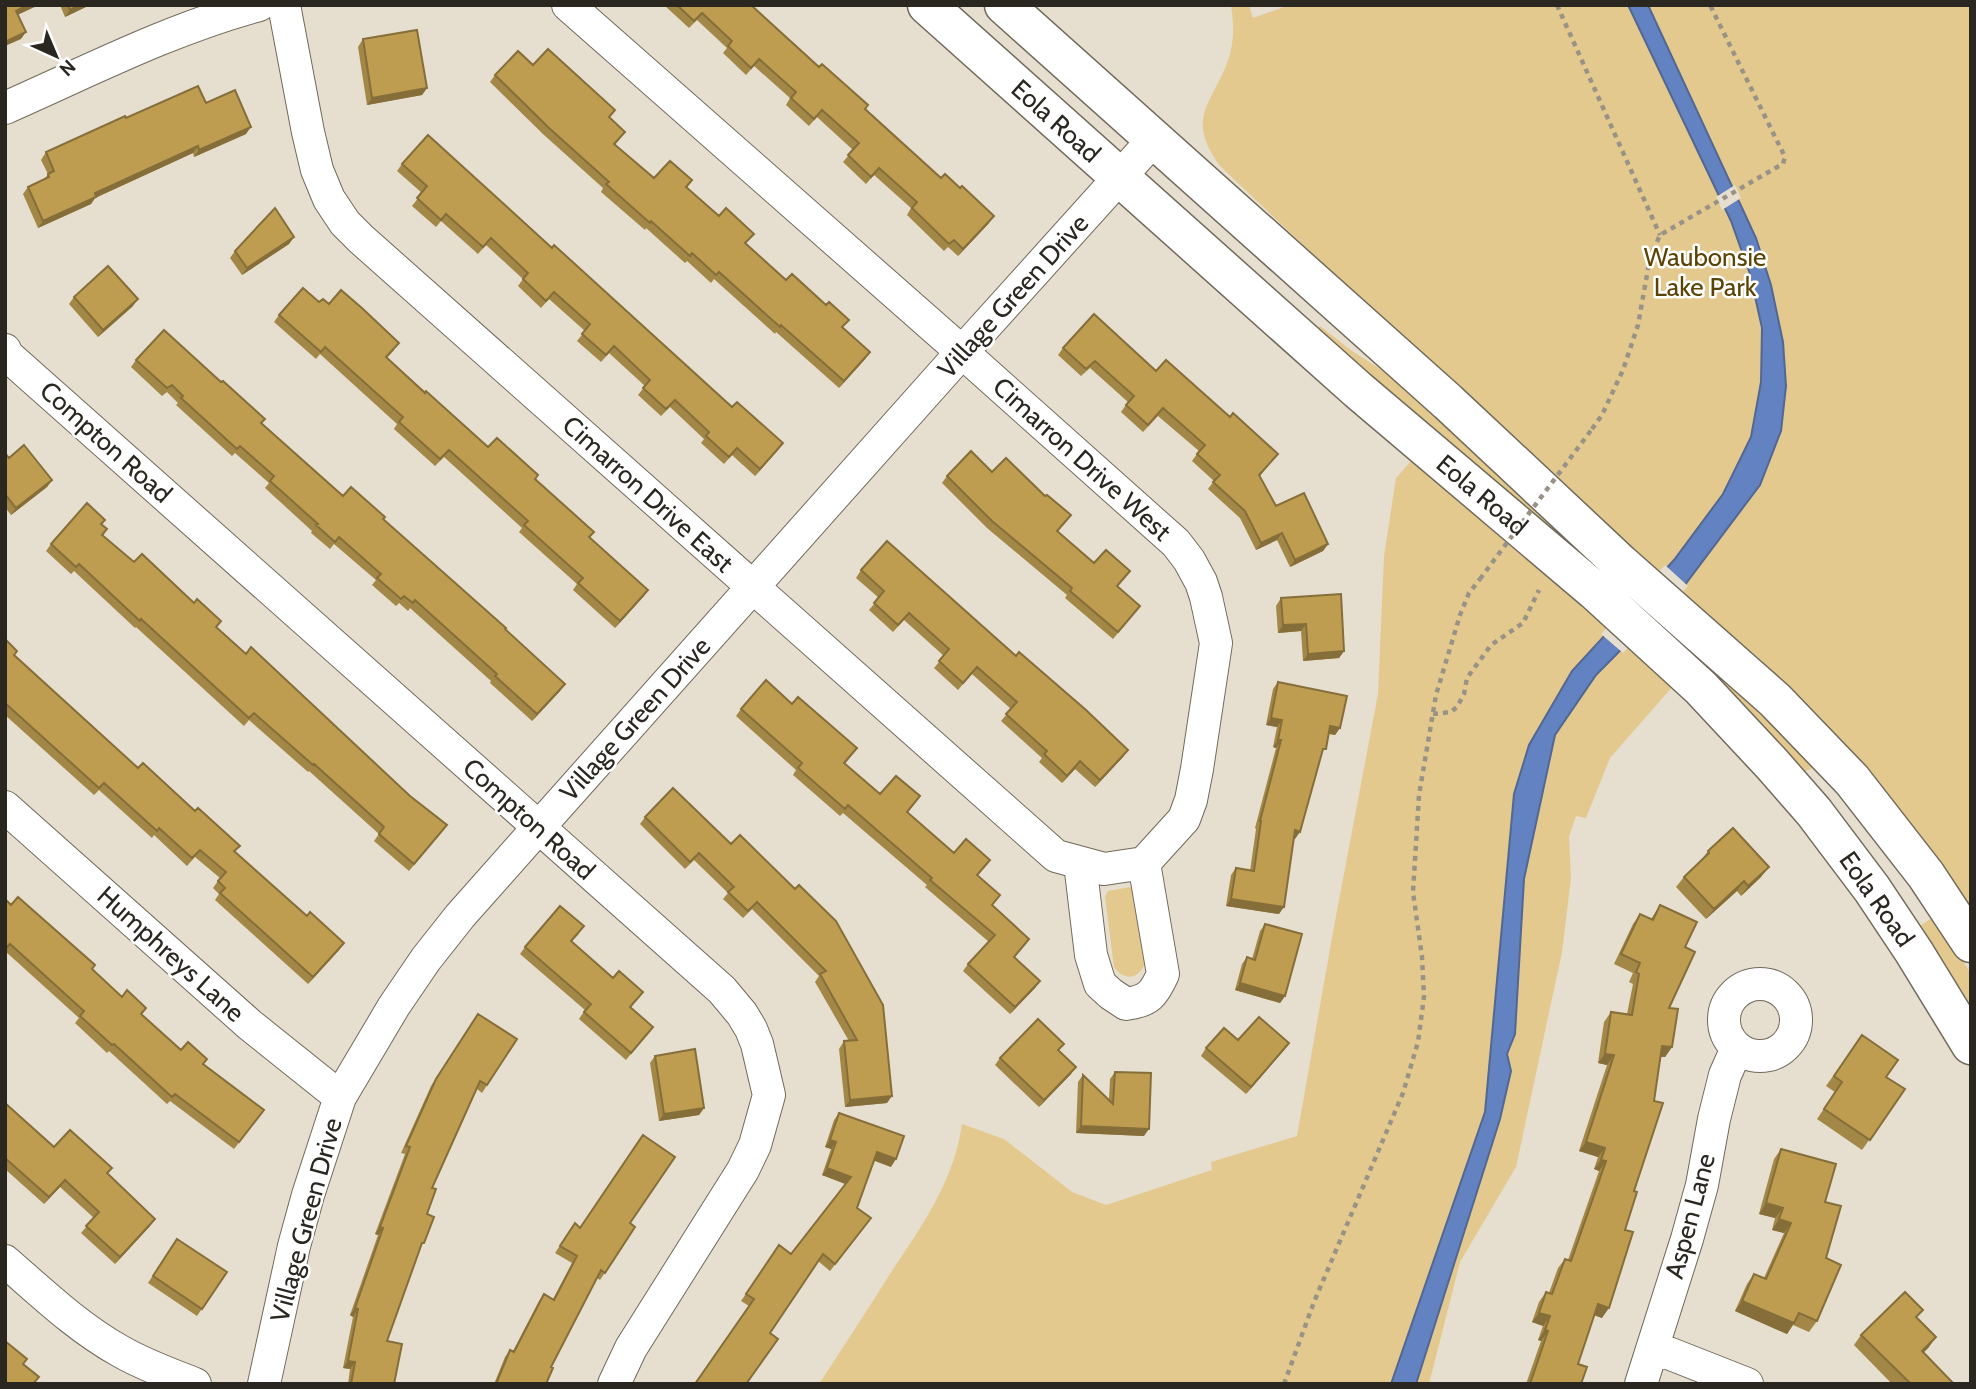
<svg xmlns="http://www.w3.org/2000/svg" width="1976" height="1389" font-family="Cabin,sans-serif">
<rect width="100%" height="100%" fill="#e6dece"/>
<path fill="#e4c98f" d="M1231,5H1249L1253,18L1290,5H1971V908L1869,772L1829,728L1757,656L1724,629L1736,685L1813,766L1811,769L1804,772L1695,661L1610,758L1586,818L1576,816L1569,837L1571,878L1562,952L1516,1167L1460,1262L1429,1384H819C843,1347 867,1311 890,1274C921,1227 954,1182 962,1124L1004,1139L1072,1192L1106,1205L1212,1170L1211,1162L1297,1136L1333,932L1378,694L1384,556L1396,478L1434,435L1316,332L1320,326L1352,351L1405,385L1446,421L1469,395L1375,313L1221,167C1178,112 1224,96 1232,44C1234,31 1233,18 1231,5Z
M1131,887L1134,889L1145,963C1139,980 1124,981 1114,967L1105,897L1108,891Z
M1935,916L1971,974V1012L1918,927Z"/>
<path fill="#6382c1" stroke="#526791" stroke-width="2" d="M1628,5H1648L1756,238L1771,285L1783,342L1786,386L1781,431L1760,485L1684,586L1596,675L1555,735L1524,879L1515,1034L1507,1054L1511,1071L1500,1119L1416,1384H1391L1485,1112L1514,794L1529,745L1572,671L1674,560L1723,494L1751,437L1761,382L1762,328L1750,274L1731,221Z"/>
<path fill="#e6dece" d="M1735,185L1741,198L1722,210L1716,197Z
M1665,565L1688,586L1623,653L1601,634Z"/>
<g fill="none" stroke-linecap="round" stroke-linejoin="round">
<g stroke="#716a5b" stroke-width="34">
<path id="street" d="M284,5L308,132L317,170L329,199L345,223L361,239L1056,856L1104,869L1144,863
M568,5L962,352L1176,543L1189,560L1201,582L1206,597L1216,643L1197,769L1191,800L1184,819L1144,863
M5,108C89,71 170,29 259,5
M5,350L7,355L722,990L742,1014L751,1029L757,1044L769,1095L755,1145L743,1170L631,1348L614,1384
M5,807L250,1025L340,1097
M1080,863L1091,955L1100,984L1111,994L1126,1004C1149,1001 1154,994 1163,974L1144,863
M1724 1020a36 36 0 1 1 72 0a36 36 0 1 1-72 0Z
M5,1261C42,1293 77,1327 120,1351C144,1365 170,1374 195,1384
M1653,1347L1747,1384
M264,1384L294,1246L308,1195L340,1097L394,1006L426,959L460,916L539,827L962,352L1154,139
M1641,1384L1687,1239L1702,1185L1714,1119L1725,1075L1737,1048"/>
</g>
<g stroke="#716a5b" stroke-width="41">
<path id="secondary" d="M927,5L1358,390L1595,591L1701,688L1772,764L1814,812L1872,889L1914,952L1971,1045
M1004,5L1448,402L1620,563L1775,700L1852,780L1926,875L1971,943"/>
</g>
<path stroke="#999387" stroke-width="4.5" stroke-dasharray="5 5" stroke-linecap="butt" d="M1557,5L1660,235
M1592,429L1602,415L1623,370L1638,325L1650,258L1660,235L1779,166L1783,164L1785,157L1710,5
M1433,714L1451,712L1457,707L1464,694L1467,678L1491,645L1523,623L1539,590
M1284,1384L1314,1302L1403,1093L1418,1042L1424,997L1422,957L1413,892L1419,795L1436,695L1460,615L1469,593L1480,579"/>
<use href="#street" stroke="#fff" stroke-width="32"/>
<use href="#secondary" stroke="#fff" stroke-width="38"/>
<path stroke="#999387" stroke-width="4.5" stroke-dasharray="5 5" stroke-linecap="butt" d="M1480,579L1592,429"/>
</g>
<path fill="#a38746" d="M60,5H90L65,17Z
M664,5H751L819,67L868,105L865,109L989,223L958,256L948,247L944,251L907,215L911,208L874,175L866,184L843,162L853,150L817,117L809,126L786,105L790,98L754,66L746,75L723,53L727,48L697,20L689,28Z
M363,39L427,88L422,95L367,105L358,47Z
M533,65L609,117L625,132L615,145L654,178L692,180L687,187L746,244L786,280L843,328L865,359L839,388L776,332L775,334L714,279L711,283L687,261L685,263L646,228L645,230L601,192L603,188L544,135L490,82L495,75Z
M206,103L246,134L194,157L193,153L95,198L91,204L38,228L23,194L28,187L44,180L48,174L41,160L46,152L126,118Z
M402,164L552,248L778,450L755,476L732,455L724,464L701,443L704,439L670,407L661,416L638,395L645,386L609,353L601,362L577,341L585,331L549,299L541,308L518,286L523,279L486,245L478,254L441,221L436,227L412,206L422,193L397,171Z
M294,237L289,244L242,275L230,258L235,251Z
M74,297L133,306L98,337L69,304Z
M319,302L329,304L394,350L387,358L488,447L535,480L594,532L590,538L648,590L643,597L615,628L573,590L577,584L519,532L522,528L444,457L435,466L394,429L397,424L320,354L316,359L274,322L279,315Z
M1063,348L1156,371L1230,417L1278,454L1260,476L1276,506L1328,544L1323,551L1290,567L1277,540L1256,550L1240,518L1208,489L1214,481L1192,461L1199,451L1158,416L1143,432L1121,412L1128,402L1090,368L1081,376L1058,355Z
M136,360L262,423L343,496L383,519L505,629L560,691L532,721L490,683L491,681L410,608L408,611L399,603L396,606L372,585L376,580L334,544L330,549L311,533L312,531L265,488L269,483L235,453L232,456L176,405L178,403L167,392L162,396L131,367Z
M5,453L9,458L52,480L47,487L11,515L5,507Z
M992,472L1066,522L1058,531L1094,563L1125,578L1117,586L1140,606L1113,639L1065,598L1067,595L987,528L942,483L947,476Z
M105,520L102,524L107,529L103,535L134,562L216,628L442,832L409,871L374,841L379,834L309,771L308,772L249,720L244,726L136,627L135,628L74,571L71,574L46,551L51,544Z
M861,570L1123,757L1095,787L1075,769L1062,783L1039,762L1042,758L1001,721L1011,709L972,674L958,690L934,668L944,656L904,620L893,632L869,610L879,598L856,578Z
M1281,598L1344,651L1339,658L1303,661L1301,631L1278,633L1276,606Z
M5,639L17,651L14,655L138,768L240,846L235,852L339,950L308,984L215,900L219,894L213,888L220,878L195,857L187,866L154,835L152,838L99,790L94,795L5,715Z
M1278,682L1340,728L1335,735L1329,734L1321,756L1295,839H1294L1279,914L1226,906L1231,875L1236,868L1250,871L1256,829L1255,828L1276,748L1273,747L1277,727L1266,725L1273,689Z
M792,704L857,748L845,764L880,794L920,796L908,812L954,853L985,867L977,876L993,905L1029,939L1014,958L1040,981L1035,988L1010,1014L963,971L968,964L989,942L925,887L927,885L843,813L840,816L793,775L796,770L736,716L741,709Z
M645,817L731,844L795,889L887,1103L845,1107L839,1049L844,1041H849L815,982L819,976L752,909L743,918L723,899L728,893L694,860L685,869L640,824Z
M1708,851L1761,877L1741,896L1737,891L1706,919L1676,887L1684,877L1700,862Z
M5,899L92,969L122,997L146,1008L142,1014L181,1050L203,1064L264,1110L234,1149L170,1101L167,1104L109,1051L107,1053L75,1023L79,1018L5,951Z
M1660,905L1685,947L1669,1008L1672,1047L1665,1057H1661L1634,1191L1602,1318L1594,1315L1578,1364L1581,1384H1526L1541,1341L1538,1340L1543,1326L1532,1322L1539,1302L1546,1292L1549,1293L1558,1268L1565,1259L1568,1260L1599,1171L1594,1169L1598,1157L1579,1151L1607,1065L1598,1063L1604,1022L1611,1012L1627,1014L1633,984L1629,982L1633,973L1614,964L1633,924L1640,914L1651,919Z
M1265,924L1285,996L1280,1003L1235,990L1242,964L1247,957L1252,959L1260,931Z
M579,934L571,942L613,978L643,992L631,1007L653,1027L626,1060L579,1019L585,1010L520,954L525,947Z
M478,1014L517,1039L482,1093L477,1089L432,1188L419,1249L387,1341L394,1384H348L350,1369L343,1368L353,1317L350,1315L378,1235L375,1234L405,1154L401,1153L431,1086Z
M1862,1035L1886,1077L1905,1089L1862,1150L1817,1119L1835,1092L1826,1086Z
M1289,1043L1246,1094L1201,1056L1206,1048Z
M655,1056L704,1108L699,1115L659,1121L650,1063Z
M1000,1058L1071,1074L1039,1107L995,1065Z
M1115,1072L1144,1136L1076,1133L1078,1082L1083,1075L1109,1100L1110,1079Z
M5,1103L54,1147L112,1168L107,1174L150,1226L115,1264L81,1233L94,1218L60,1187L44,1204L5,1169Z
M839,1113L891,1167L875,1160L857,1208L866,1225L830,1271L818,1261L770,1333L746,1384H694L749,1306L741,1301L779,1245L791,1254L845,1184L822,1175L831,1149L825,1147L834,1120Z
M1781,1149L1825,1202L1826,1258L1817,1321L1809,1332L1793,1325L1787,1334L1735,1311L1747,1284L1754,1274L1764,1278L1784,1233L1772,1230L1775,1218L1759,1214L1774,1159Z
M575,1223L579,1228L630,1223L635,1227L600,1280L597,1278L551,1367L546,1384H494L505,1357L510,1350L513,1351L539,1301L544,1294L553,1299L572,1263L555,1253Z
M177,1239L227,1272L197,1316L148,1283Z
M1918,1318L1929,1347L1923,1353L1954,1384H1892L1854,1345L1861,1335Z"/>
<path fill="#856e39" d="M28,5H39L11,18L16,11Z
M80,5H90L65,17L70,10Z
M26,32L21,39L5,46V42Z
M427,88L422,95L367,105L372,98Z
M251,127L246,134L194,157L199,150Z
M198,146L193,153L95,198L91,204L38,228L43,221L95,193Z
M994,216L989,223L958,256L963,249Z
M294,237L289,244L242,275L247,268Z
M138,299L133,306L98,337L103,330Z
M870,352L865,359L839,388L844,381Z
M783,443L778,450L755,476L760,469Z
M52,480L47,487L11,515L16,508Z
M1282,533L1277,540L1256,550L1261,543Z
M1328,544L1323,551L1290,567L1295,560Z
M648,590L643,597L615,628L620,621Z
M1306,624L1301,631L1278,633L1283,625Z
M1344,651L1339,658L1303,661L1308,654Z
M565,684L560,691L532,721L537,714Z
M1271,718L1282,720L1277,727L1266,725Z
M1330,726L1340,728L1335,735L1325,733Z
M1278,740H1281L1276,748L1273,747Z
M1128,750L1123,757L1095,787L1100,780Z
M1080,761L1075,769L1062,783L1067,776Z
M1295,830L1300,832L1295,839L1290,838Z
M1769,867L1761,877L1741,896L1748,886Z
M1744,881L1737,891L1706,919L1714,909Z
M1231,899L1284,907L1279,914L1226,906Z
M344,943L339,950L308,984L313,977Z
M1040,981L1035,988L1010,1014L1015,1007Z
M1240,983L1285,996L1280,1003L1235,990Z
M1289,1043L1284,1050L1246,1094L1251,1087Z
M1662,1046L1672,1047L1665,1057L1655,1056Z
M1605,1054L1614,1055L1607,1065L1598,1063Z
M1076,1067L1071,1074L1039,1107L1044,1100Z
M892,1096L887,1103L845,1107L850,1100Z
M704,1108L699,1115L659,1121L664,1114Z
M1081,1126L1149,1129L1144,1136L1076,1133Z
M830,1140L836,1142L831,1149L825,1147Z
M1586,1142L1605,1148L1598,1157L1579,1151Z
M877,1152L896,1159L891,1167L872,1160Z
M1601,1160L1606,1161L1599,1171L1594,1169Z
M827,1168L851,1177L846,1184L822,1175Z
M65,1180L60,1187L44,1204L49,1197Z
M1766,1203L1783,1208L1775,1218L1759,1214Z
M155,1219L150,1226L115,1264L120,1257Z
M1779,1219L1791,1223L1784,1233L1772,1230Z
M380,1227L383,1228L378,1235L375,1234Z
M1742,1301L1794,1323L1787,1334L1735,1311Z
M1598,1304L1609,1308L1602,1318L1591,1314Z
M355,1308L358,1309L353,1317L350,1315Z
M1539,1313L1550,1316L1543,1326L1532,1322Z
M1545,1330L1548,1331L1541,1341L1538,1340Z
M1936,1337L1929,1347L1914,1362L1922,1351Z
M348,1361L355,1362L350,1369L343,1368Z"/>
<path fill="#be9d51" stroke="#856e39" stroke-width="2" d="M5,5H28L16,11L26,32L5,42Z
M68,5H80L70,10Z
M677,5H751L819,67L822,64L868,105L865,109L941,178L945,174L960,188L962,186L994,216L963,249L954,240L949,244L912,208L917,202L879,168L871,177L848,155L859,143L822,110L814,119L791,98L796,92L759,59L751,68L728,46L732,41L702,13L694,21Z
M417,30L427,88L372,98L363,39Z
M548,49L615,110L609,117L625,132L614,144L654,178L670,161L692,180L686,187L719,216L726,208L754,234L745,243L786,280L792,274L826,305L829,302L849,320L842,327L870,352L844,381L781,325L780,327L719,272L716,275L692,253L690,256L651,221L650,223L606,184L609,182L549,128L495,75L518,51L533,65Z
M198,86L206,103L235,90L251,127L199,150L198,146L95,193L96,197L43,221L28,187L49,177L48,174L54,171L46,152L125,116L126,118Z
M428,135L552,248L554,245L732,407L737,402L783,443L760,469L737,448L729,457L706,436L709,432L675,400L666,409L643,388L650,380L614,346L606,355L582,334L590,324L554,292L546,301L523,279L528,273L491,238L483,247L446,214L441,220L417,198L427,186L402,164Z
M275,208L294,237L247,268L235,251Z
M108,266L138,299L103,330L74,297Z
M303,288L319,302L323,299L329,304L341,290L363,309L399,343L386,357L425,393L426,391L488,447L497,438L538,475L535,479L594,532L589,537L648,590L620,621L578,583L583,578L524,525L528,521L449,450L440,459L399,422L403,417L325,347L321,352L279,315Z
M1094,314L1156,371L1166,360L1230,417L1233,413L1278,454L1259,475L1276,506L1304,493L1328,544L1295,560L1282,533L1261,543L1245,511L1213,482L1220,475L1197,454L1205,445L1163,408L1148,425L1126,405L1134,396L1095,361L1086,369L1063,348Z
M164,330L221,382L223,381L265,419L261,423L343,496L351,487L385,517L383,519L506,628L505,629L565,684L537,714L495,676L497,674L415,600L413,603L404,596L401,599L377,578L381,574L339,537L335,542L316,525L318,524L270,481L274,476L240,446L237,449L181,398L183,396L172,385L167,388L136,360Z
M24,445L52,480L16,508L5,494V453L9,458Z
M971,451L992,472L1006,458L1045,496L1047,495L1071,515L1057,531L1094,563L1106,550L1130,571L1117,586L1140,606L1118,632L1070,591L1072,588L992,521L947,476Z
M87,503L105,520L101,524L107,529L102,535L134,562L142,554L194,603L197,599L221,621L216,627L246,654L251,647L410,796L447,825L414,864L379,834L384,827L314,764L313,765L254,713L249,718L141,619L140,621L79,564L76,567L51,544Z
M887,541L1016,656L1019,652L1086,710L1128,750L1100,780L1080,761L1067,776L1044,754L1047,751L1006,714L1017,702L977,667L963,683L939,661L949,649L909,613L898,625L874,603L884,591L861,570Z
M1341,594L1344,651L1308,654L1306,624L1283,625L1281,598Z
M5,639L17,651L14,655L138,768L143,763L195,811L198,808L240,846L234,851L307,916L310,912L344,943L313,977L220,893L225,888L218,881L226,872L200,850L192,858L159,828L157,831L104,783L99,788L5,703Z
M766,680L792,704L798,697L857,748L844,763L880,794L896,776L920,796L907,812L954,853L966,839L990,860L977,875L1000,895L992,905L1029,939L1014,957L1040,981L1015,1007L968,964L995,935L930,880L932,878L848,805L845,809L798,768L802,763L741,709Z
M1278,682L1347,696L1340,728L1330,726L1326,749H1323L1300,832L1295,830L1284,907L1231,899L1236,868L1254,871L1261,821H1260L1281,740H1278L1282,720L1271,718Z
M673,788L731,844L740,835L795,889L799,885L836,921L883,1005L892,1096L850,1100L844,1041L857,1040L820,974L826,971L757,902L748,911L728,892L734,887L699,853L690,862L645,817Z
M1733,828L1769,867L1748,886L1744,881L1714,909L1684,877L1709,853L1708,851Z
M18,897L95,965L92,969L122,997L127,990L146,1008L141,1014L181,1050L188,1042L207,1059L203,1064L264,1110L239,1142L175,1094L172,1097L114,1044L112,1045L80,1016L84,1011L10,944L5,949V899L11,905Z
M1660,905L1697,922L1685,947L1695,952L1669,1008L1678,1009L1672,1047L1662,1046L1654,1101L1663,1103L1634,1191L1637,1192L1625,1230L1633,1232L1609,1308L1598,1304L1578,1364L1587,1367L1581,1384H1530L1548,1331L1545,1330L1550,1316L1539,1313L1546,1292L1552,1294L1565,1259L1571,1261L1606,1161L1601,1160L1605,1148L1586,1142L1614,1055L1605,1054L1611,1012L1632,1015L1639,974L1636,972L1640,963L1621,954L1640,914L1653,920Z
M560,906L584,926L571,941L613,978L619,971L643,992L630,1007L653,1027L631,1053L584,1012L591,1004L525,947Z
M1265,924L1302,934L1285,996L1240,983L1247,957L1255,960Z
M478,1014L517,1039L487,1085L480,1081L432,1188L436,1189L427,1214L434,1217L424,1243H422L387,1341L402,1344L394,1384H351L355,1362L348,1361L358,1309L355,1308L383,1228L380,1227L410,1147L406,1146L436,1079Z
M1259,1017L1289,1043L1251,1087L1206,1048L1224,1028L1238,1040Z
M1038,1019L1064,1044L1058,1050L1076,1067L1044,1100L1000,1058Z
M1862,1035L1898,1060L1886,1077L1905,1089L1870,1140L1824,1109L1842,1082L1834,1076Z
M695,1049L704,1108L664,1114L655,1056Z
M1115,1072L1151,1073L1149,1129L1081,1126L1083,1075L1113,1104Z
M5,1103L54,1147L70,1130L112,1168L107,1173L155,1219L120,1257L86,1226L99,1212L65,1180L49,1197L5,1158Z
M839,1113L904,1136L896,1159L877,1152L857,1208L871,1218L835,1264L823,1254L770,1333L778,1339L746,1384H695L754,1299L746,1294L779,1245L791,1254L851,1177L827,1168L836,1142L830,1140Z
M643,1135L675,1157L630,1223L635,1227L605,1273L601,1270L551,1367L553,1368L546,1384H496L510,1350L514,1352L544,1294L554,1300L577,1256L560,1246L575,1223L580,1228Z
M1781,1149L1836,1164L1825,1202L1841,1206L1826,1258L1841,1265L1817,1321L1799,1313L1794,1323L1742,1301L1754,1274L1766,1279L1791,1223L1779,1219L1783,1208L1766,1203Z
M177,1239L227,1272L202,1309L153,1276Z
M1905,1292L1923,1310L1916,1317L1936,1337L1922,1351L1954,1384H1911L1861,1335Z
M5,1341L27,1359L23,1364L39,1377L33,1384H5Z"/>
<g text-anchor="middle" stroke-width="5" stroke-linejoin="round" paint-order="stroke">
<g font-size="26" fill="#2a2721" stroke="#fff">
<text transform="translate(1056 121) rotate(42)" y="9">Eola Road</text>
<text transform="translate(1013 296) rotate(-48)" y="9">Village Green Drive</text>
<text transform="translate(106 442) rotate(42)" y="9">Compton Road</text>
<text transform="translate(1082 459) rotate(42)" y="9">Cimarron Drive West</text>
<text transform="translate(648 494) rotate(42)" y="9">Cimarron Drive East</text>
<text transform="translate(1482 495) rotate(40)" y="9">Eola Road</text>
<text transform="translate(635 719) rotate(-48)" y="9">Village Green Drive</text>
<text transform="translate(529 819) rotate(42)" y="9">Compton Road</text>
<text transform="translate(1877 899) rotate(55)" y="9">Eola Road</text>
<text transform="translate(171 954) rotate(42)" y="9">Humphreys Lane</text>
<text transform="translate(1690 1216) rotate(-75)" y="9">Aspen Lane</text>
<text transform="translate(306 1220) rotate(-75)" y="9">Village Green Drive</text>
</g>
<g font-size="26" fill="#5a4303" stroke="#fff">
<text x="1705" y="266">Waubonsie<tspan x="1705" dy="30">Lake Park</tspan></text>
</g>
</g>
<rect width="1976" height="1389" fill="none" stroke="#2a2721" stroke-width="14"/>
<g transform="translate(56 56) rotate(136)" stroke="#ffffff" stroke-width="5" paint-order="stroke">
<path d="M0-5L12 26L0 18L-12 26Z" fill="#2a2721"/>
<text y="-10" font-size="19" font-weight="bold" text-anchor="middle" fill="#2a2721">N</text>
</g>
</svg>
